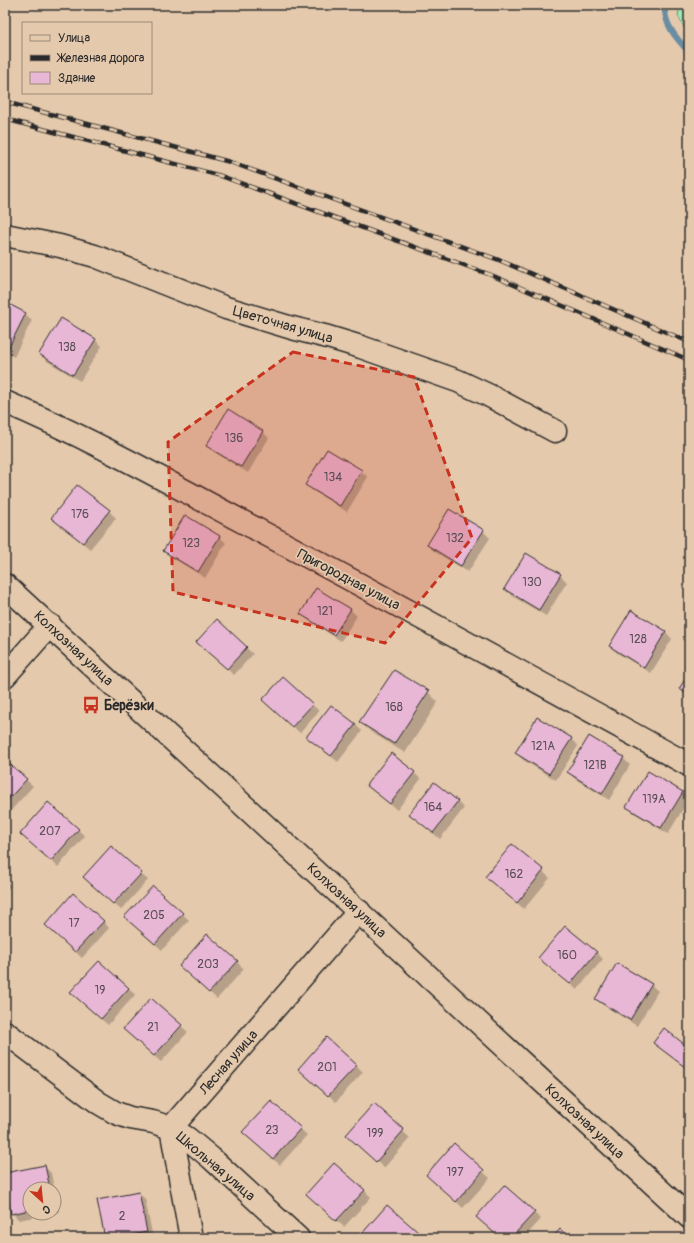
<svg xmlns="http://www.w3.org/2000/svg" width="694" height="1243" font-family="Pangolin,sans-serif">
<rect width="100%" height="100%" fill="#e4c9ac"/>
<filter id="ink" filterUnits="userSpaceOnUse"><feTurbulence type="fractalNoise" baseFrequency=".025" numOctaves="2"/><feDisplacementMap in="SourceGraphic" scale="8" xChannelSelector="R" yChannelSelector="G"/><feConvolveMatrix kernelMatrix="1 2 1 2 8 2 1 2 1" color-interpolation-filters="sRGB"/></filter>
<g filter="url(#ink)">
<path fill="#a1e8b5" stroke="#668a70" d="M680,5H689V36L678,16Z"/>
<path fill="#0003" fill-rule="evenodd" d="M5,303L25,314L32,320L14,357L5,352Z
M95,340L102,346L80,381L47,361L40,354Z
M262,431L269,438L248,473L214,452L207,445Z
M361,471L368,477L347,512L313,491L306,485Z
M109,511L116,518L90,549L52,518Z
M483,531L490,538L468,572L435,552L428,545Z
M219,536L226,543L205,578L171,557L164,551Z
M560,575L567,582L546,616L512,596L505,589Z
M350,609L357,616L341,641L308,620L301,614Z
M631,611L666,632L672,639L651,673L617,653L610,646Z
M217,621L253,654L234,675L204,649Z
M689,675V697L680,689Z
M283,678L319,711L300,733L270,706Z
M428,692L438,702L405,753L371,732L361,722Z
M355,724L362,731L338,762L308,737Z
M571,739L578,746L556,780L523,760L516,753Z
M391,754L421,779L397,810L367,785Z
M623,758L630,765L609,800L575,779L568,772Z
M5,761L33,786L6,816H5Z
M682,793L689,799L668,834L634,813L627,806Z
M457,801L464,808L440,839L410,814Z
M78,830L85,836L58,867L28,840Z
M512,846L550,878L524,909L487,877Z
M141,874L148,880L121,910L91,884Z
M5,880L11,886L5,892Z
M153,887L189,920L162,950L132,924Z
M103,921L109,928L82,958L53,931Z
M596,952L603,959L577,990L540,958Z
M237,962L244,969L217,999L187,972Z
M651,985L658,991L637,1026L603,1005L596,999Z
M129,988L135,995L108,1025L78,999Z
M181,1026L188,1032L161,1062L131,1036Z
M654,1043L689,1049V1071L661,1049Z
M356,1065L363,1072L336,1102L306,1075Z
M271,1102L307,1135L280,1165L250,1139Z
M374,1105L410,1138L384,1168L354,1141Z
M454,1145L490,1178L463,1208L434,1181Z
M45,1167L51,1173L59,1212L19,1220L12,1213L5,1174ZM30,1189H54V1213H30Z
M364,1190L371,1197L344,1227L314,1201Z
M139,1193L145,1199L153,1238H106Z
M387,1207L417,1233L422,1238H362Z
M534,1213L541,1219L524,1238H501Z"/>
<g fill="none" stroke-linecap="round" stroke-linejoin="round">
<path stroke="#698da2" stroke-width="6" d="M665,5C663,24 677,39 689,52"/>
</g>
<path fill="#e8b7d5" stroke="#2b2b2b" d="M5,302L26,313L7,351L5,350Z
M61,318L96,339L73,375L39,354Z
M228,409L263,431L241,467L206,446Z
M327,449L362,470L340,506L305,485Z
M77,485L110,510L83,543L51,518Z
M449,509L484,530L461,566L427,545Z
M185,515L220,536L198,572L163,551Z
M526,553L561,574L539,610L504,589Z
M316,588L351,609L334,635L300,614Z
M631,610L666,631L644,668L609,646Z
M217,619L247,647L227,669L196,642Z
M394,670L429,691L394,744L359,722Z
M689,673V695L679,689Z
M283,677L313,704L292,727L262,700Z
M331,705L356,724L331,756L306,737Z
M537,717L572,738L549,774L515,753Z
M589,736L624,757L602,794L567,772Z
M391,753L415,772L390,804L366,785Z
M5,760L27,779L5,803Z
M648,771L683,792L661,828L626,807Z
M434,782L458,801L433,833L409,814Z
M48,802L79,829L51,861L20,834Z
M512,844L544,870L517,903L485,877Z
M111,846L142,873L113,904L83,877Z
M153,886L183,913L155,944L124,917Z
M73,893L104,921L75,952L45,925Z
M565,926L597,952L570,984L538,958Z
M207,934L238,961L209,993L179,966Z
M99,961L129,988L101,1019L70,992Z
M617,963L652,984L630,1020L595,999Z
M151,998L182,1025L154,1056L123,1029Z
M664,1028L689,1048V1070L653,1043Z
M326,1037L357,1065L328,1096L298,1069Z
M271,1101L301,1128L273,1159L242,1132Z
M374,1103L404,1130L376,1162L346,1135Z
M454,1143L484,1170L456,1202L426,1175Z
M334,1163L365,1190L336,1221L306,1194Z
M45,1165L50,1189H30V1210L11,1214L5,1182V1173Z
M504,1185L535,1212L511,1238H500L476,1217Z
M139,1192L147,1232L116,1238H105L97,1200Z
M387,1205L418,1232L413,1238H360L359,1237Z
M560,1229L570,1238H552Z"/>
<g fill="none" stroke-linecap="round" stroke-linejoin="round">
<g stroke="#2b2b2b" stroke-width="25">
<path id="minor" d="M5,235L60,246L95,256L226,308L292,328L328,337L361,347L458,381L488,395L555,431
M5,402C92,439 175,486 258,530C403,607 546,686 689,765
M5,676L50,625
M5,1032L99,1103L116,1113L130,1118L153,1122L171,1128L187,1138L211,1158L298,1238
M191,1238L171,1128L359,911"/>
</g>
<g stroke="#2b2b2b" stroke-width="25">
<path id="major" d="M5,585L689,1217"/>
</g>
<use href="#minor" stroke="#e4c9ac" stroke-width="22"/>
<use href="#major" stroke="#e4c9ac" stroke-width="22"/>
<g stroke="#2b2b2b" stroke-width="4.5">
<path id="rail" d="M5,102L230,162L499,260L689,342
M5,119L221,176L491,275L689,360"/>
</g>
<use href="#rail" stroke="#e4c9ac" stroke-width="3" stroke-dasharray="9" stroke-linecap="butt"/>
</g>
</g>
<path fill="#c8321e" fill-opacity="0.2" stroke="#c8321e" stroke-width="3" stroke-dasharray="8 5" stroke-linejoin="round" d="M293,352L414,377L472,538L385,643L173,592L168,442Z"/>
<defs>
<g id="bus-bare" transform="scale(1.38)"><path d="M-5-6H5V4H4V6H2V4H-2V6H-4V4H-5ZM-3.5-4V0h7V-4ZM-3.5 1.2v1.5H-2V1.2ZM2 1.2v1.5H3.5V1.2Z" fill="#c8321e" stroke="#e4c9ac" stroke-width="2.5" paint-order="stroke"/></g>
</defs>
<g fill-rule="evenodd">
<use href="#bus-bare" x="91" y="705"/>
</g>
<g text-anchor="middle" stroke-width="3.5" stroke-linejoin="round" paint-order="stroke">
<g font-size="12" fill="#5a4e56">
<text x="67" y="351">138</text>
<text x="234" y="442">136</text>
<text x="333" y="481">134</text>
<text x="80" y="518">176</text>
<text x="455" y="542">132</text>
<text x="191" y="547">123</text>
<text x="532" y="586">130</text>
<text x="325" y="615">121</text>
<text x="638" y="643">128</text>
<text x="394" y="711">168</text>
<text x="543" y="750">121А</text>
<text x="595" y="769">121В</text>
<text x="654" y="803">119А</text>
<text x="433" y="811">164</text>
<text x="50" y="835">207</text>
<text x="514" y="878">162</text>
<text x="154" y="919">205</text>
<text x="74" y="927">17</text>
<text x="567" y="959">160</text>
<text x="208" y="968">203</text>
<text x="100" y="994">19</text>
<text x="153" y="1031">21</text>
<text x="327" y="1071">201</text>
<text x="272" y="1134">23</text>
<text x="375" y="1137">199</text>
<text x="455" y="1176">197</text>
<text x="122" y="1220">2</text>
</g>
<g font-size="14" fill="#2b2b2b" stroke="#e4c9ac">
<text transform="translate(283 324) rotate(16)" y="5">Цветочная улица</text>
<text transform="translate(349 579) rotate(28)" y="5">Пригородная улица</text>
<text transform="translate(74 648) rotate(43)" y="5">Колхозная улица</text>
<text transform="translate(347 900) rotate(43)" y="5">Колхозная улица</text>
<text transform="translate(228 1062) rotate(-49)" y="5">Лесная улица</text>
<text transform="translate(585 1121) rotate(43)" y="5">Колхозная улица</text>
<text transform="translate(216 1166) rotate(40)" y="5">Школьная улица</text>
</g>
<g font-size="14" font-weight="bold" fill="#2b2b2b" stroke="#e4c9ac" text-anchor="start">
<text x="104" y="710">Берёзки</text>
</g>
</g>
<rect width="694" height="1243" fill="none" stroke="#e4c9ac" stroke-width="20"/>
<rect x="10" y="10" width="674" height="1223" fill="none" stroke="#2b2b2b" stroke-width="1.5" filter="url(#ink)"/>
<rect x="22" y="22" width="130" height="72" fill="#e4c9ac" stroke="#9a8a78"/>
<rect x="30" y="35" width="20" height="6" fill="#e4c9ac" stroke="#9a8a78"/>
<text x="58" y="42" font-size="12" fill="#2b2b2b">Улица</text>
<rect x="30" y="55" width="20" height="6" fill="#2b2b2b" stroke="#9a8a78"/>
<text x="58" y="62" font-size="12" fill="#2b2b2b">Железная дорога</text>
<rect x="30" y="72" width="20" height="12" fill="#e8b7d5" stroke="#9a8a78"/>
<text x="58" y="82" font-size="12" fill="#2b2b2b">Здание</text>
<g transform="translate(42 1201) rotate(153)"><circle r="19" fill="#e4c9ac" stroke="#9a8a78"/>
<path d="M0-3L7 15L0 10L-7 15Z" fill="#c8321e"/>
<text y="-6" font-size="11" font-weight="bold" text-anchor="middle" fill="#2b2b2b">С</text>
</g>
</svg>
